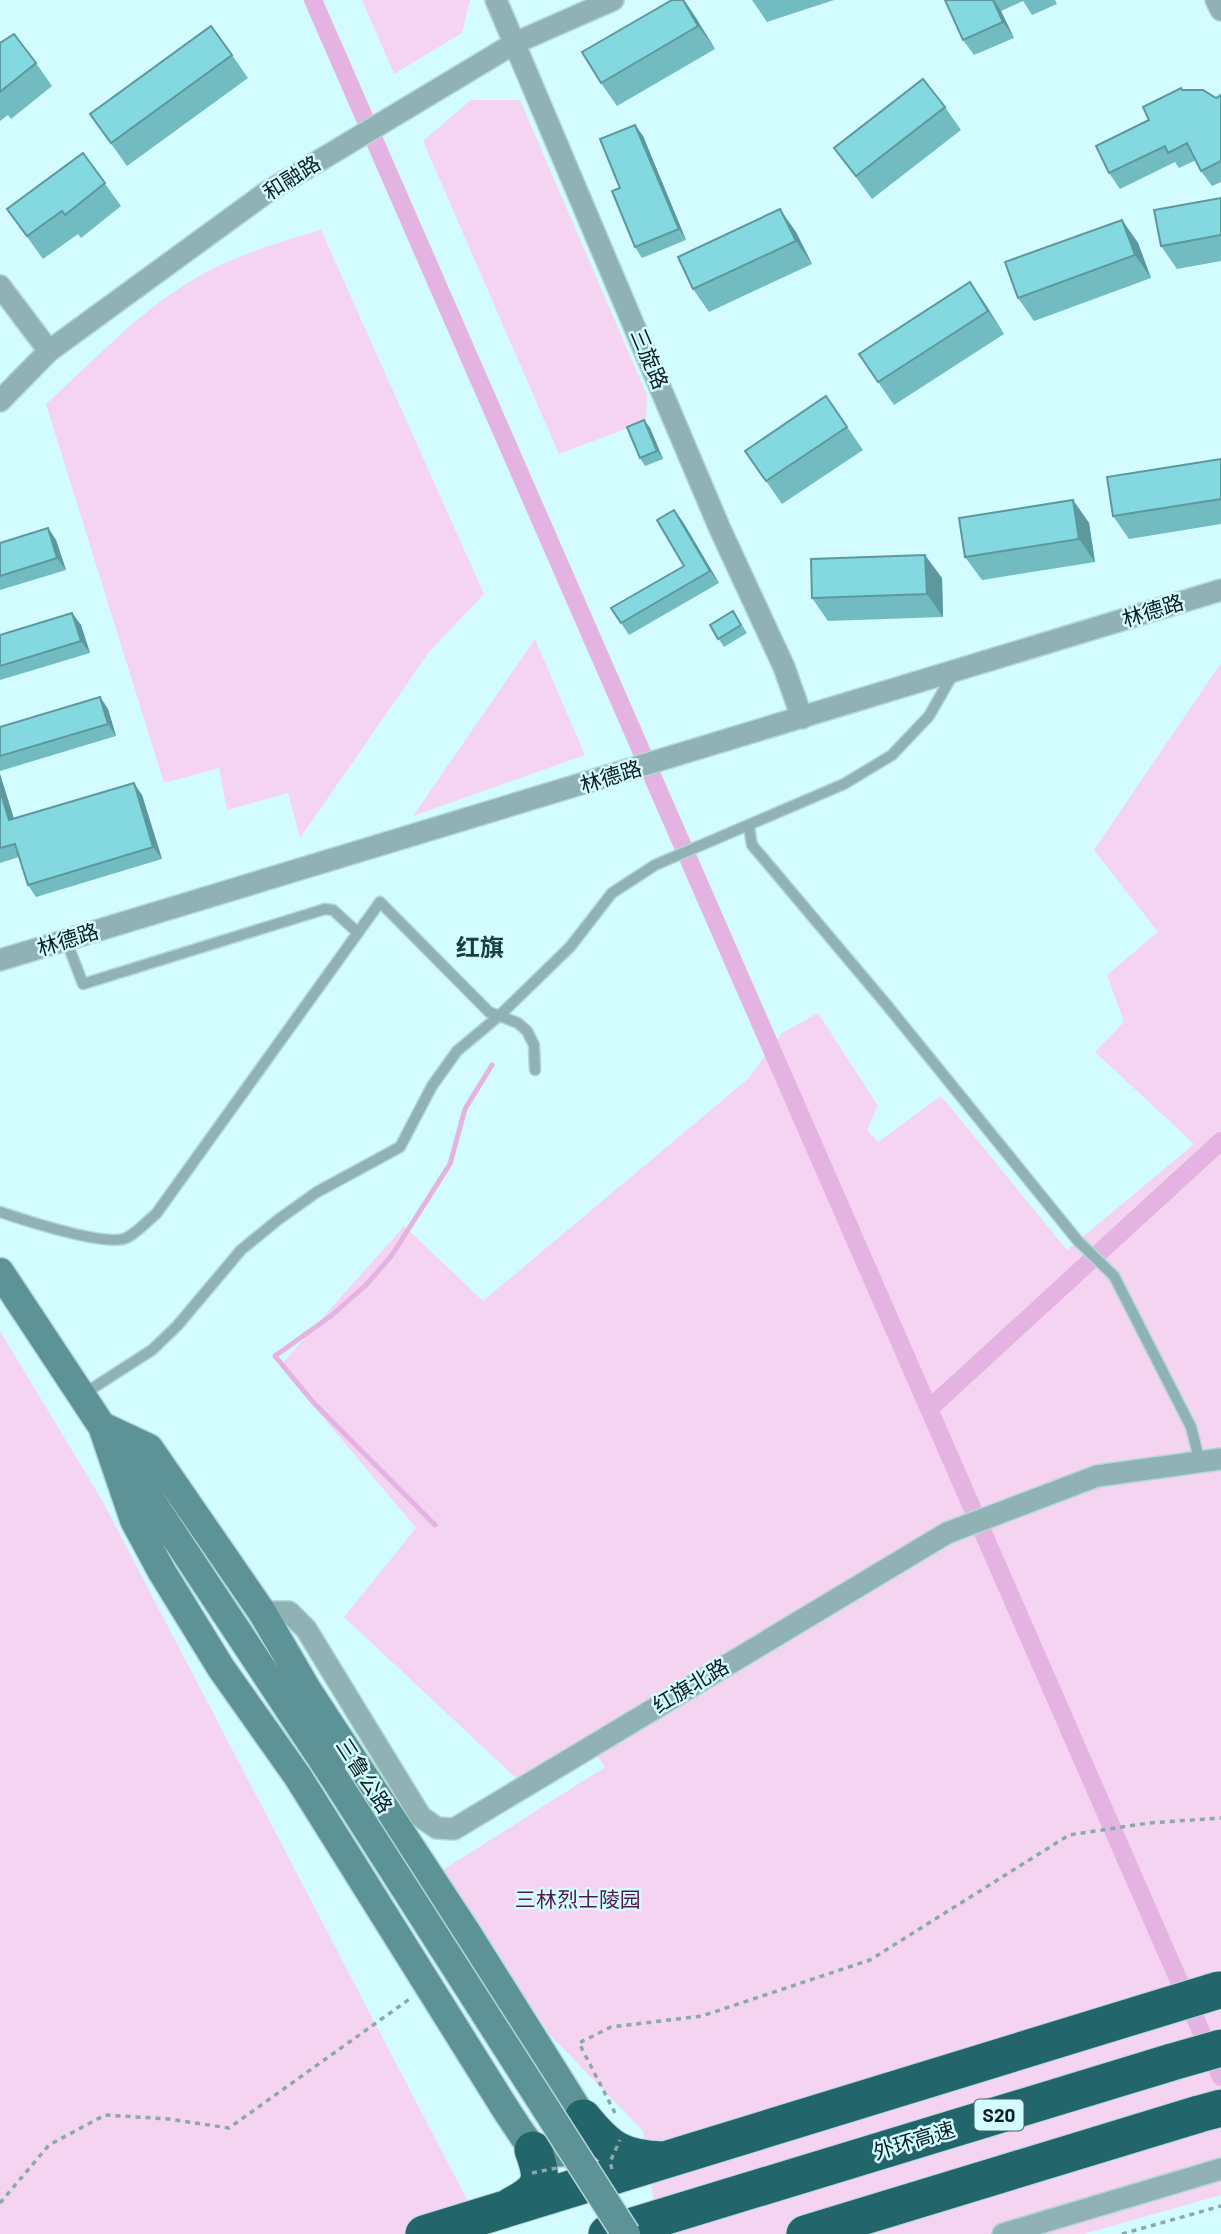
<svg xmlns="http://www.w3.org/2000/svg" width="1221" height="2234" font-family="Barlow,'Noto Sans SC',sans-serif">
<rect width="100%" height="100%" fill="#d2fcff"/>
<path fill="#f5d4f2" d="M362,0H470L462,33L394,74Z
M471,100H520L647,395L646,421L559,454L423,141Z
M321,230L484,594L429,652L300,838L288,793L227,810L219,768L164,783L46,404C90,364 133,318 183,286C226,258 273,244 321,230Z
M535,639L585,755L413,816Z
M1221,663V2195L1084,2234H664L656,2215L643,2131L549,2034L443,1870L605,1767L585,1739L516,1778L344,1617L416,1528L280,1366L404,1226L483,1301L749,1078L782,1033L818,1013L878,1106L867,1130L878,1142L941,1096L1067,1250L1194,1144L1095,1052L1124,1022L1107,975L1158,932L1094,850Z
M0,1331L103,1502L485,2234H0Z"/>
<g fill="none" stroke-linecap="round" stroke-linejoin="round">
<path stroke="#e4b3e1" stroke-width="5" d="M435,1525L313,1402L275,1356L331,1316L367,1284L392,1255L450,1164L465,1109L492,1065"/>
<path stroke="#e4b3e1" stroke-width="18" d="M313,0L1221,2077
M930,1408L1221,1141"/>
<g stroke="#b2d8db" stroke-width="13">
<path id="service" d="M749,827L752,845L886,1004L1078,1241L1114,1276L1191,1427L1200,1462
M66,940L83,984L325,909L333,910L358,933
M0,1212C24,1220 105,1247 126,1238C137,1233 147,1221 156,1214L380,902L489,1012L518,1023L527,1031L534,1045L535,1070
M82,1395L152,1350L177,1326L241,1250L279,1219L317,1192L400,1147L432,1086L457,1051L499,1016L570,947L612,893L655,865L844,784L892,755L929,716L953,674"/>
</g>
<g stroke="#b2d8db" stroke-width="24">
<path id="minor" d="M496,0L720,529L784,667L802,718
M1216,0L1221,10
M0,286L49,351
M0,401L49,351L267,192L515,43L613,0
M0,960L1221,590
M262,1612H289L306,1629L421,1817L437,1828L454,1829L947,1533L1097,1476L1221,1459
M1003,2234L1221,2169"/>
</g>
<g stroke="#b2d8db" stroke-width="31">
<path id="secondary" d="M0,1272L333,1776
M102,1426L149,1448L262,1612L308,1691L467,1933L583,2118L582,2137L571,2151C531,2159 529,2143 508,2113L298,1777L221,1668L162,1572L134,1520Z"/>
</g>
<g stroke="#b2d8db" stroke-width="39">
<path id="motorway" d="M583,2118C608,2149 622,2159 662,2160
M511,2206C541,2190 545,2182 533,2150
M424,2234L1147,2012
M607,2234L1172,2062
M805,2234L1199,2114"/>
</g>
<path stroke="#89a9ab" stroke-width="3.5" stroke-dasharray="5 5" stroke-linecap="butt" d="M615,2113L579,2043L611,2027L702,2016L870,1960L1069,1835L1149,1823L1221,1818
M0,2203L49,2145L105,2115L169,2119L229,2128L411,1998
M1122,2234L1221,2206"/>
<use href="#service" stroke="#90b2b5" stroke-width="10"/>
<use href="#minor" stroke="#90b2b5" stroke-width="21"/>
<use href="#secondary" stroke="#5d9296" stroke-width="28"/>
<use href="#motorway" stroke="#22656a" stroke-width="37"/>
<g stroke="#b2d8db" stroke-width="31" stroke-linecap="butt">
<path id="secondary-bridge" d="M333,1776L626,2234"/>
</g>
<g stroke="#b2d8db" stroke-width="39" stroke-linecap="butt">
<path id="motorway-bridge" d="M1147,2012L1219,1990
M1172,2062L1221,2048
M1199,2114L1221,2108"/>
</g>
<path stroke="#89a9ab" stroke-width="3.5" stroke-dasharray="5 5" stroke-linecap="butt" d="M612,2169L610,2162L620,2140
M532,2173L557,2168"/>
<use href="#secondary-bridge" stroke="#5d9296" stroke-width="28"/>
<use href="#motorway-bridge" stroke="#22656a" stroke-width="37"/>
</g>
<path fill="#72bbc1" d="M684,0L696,18L715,49L617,106L601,83Z
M752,0H834L767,22Z
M945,0H1055L1057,4L1032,15L1023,1L1001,11L1014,38L974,55L963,40Z
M0,43L36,63L52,86L11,119L8,115L0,121Z
M232,55L248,78L127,166L90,114Z
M1183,90L1216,98L1221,95V182L1212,186L1201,171L1196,160L1179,168L1175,162L1120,189L1109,173L1149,120Z
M945,107L961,130L872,199L834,148Z
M635,125L643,136L686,240L642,258L635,247L620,188Z
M83,153L121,206L81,238L78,234L43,259L7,209Z
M1221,198V261L1177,269L1161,246Z
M1122,220L1138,243L1151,278L1034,321L1018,298Z
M796,232L812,264L709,312L693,289Z
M970,282L1004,334L894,405L878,382Z
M826,396L863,450L782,504L745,451Z
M644,420L650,428L663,459L645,466L640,458Z
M1221,460V524L1129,539L1113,516Z
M1073,500L1089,523L1095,562L982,580L965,557Z
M674,510L683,522L719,583L629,635L621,623L684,566Z
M48,528L56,540L66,570L0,590V543Z
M942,578L943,617L828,621L812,598Z
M733,611L747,633L724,647L710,625Z
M72,613L81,625L90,653L0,680V635Z
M100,697L108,709L116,736L0,771V727Z
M0,774L14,819L142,795L162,859L36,897L28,885L19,857L0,863Z"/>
<path fill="#5c989d" d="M684,0L696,18L715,49L698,26Z
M993,0H994L1001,11L1014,38L1003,22Z
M635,125L643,136L686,240L679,229Z
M780,209L796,232L812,264L796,241Z
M1122,220L1138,243L1151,278L1135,255Z
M970,282L986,305L1004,334L988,311Z
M644,420L650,428L663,459L657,451Z
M1073,500L1089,523L1095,562L1079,539Z
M674,510L683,522L719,583L710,571Z
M48,528L56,540L66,570L57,558Z
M925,555L942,578L943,617L927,594Z
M72,613L81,625L90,653L81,641Z
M100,697L108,709L116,736L108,724Z
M0,774L18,832L9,820L0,790Z
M134,783L142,795L162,859L153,847Z"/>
<path fill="#84d9e0" stroke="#5c989d" stroke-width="2" d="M672,0H683L698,26L601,83L582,52Z
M945,0H993L1003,22L963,40Z
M211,26L232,55L111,143L90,114Z
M14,34L36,63L0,92V43Z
M923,79L945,107L856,176L834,148Z
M1181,88L1182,90H1203L1216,98L1221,95V161L1201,171L1187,143L1168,153L1165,146L1109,173L1096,146L1149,120L1143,107Z
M635,125L679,229L635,247L612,191L620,188L600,139Z
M83,153L105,183L65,215L62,211L27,236L7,209Z
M1221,198V235L1161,246L1154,210Z
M780,209L796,241L693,289L678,257Z
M1122,220L1135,255L1018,298L1005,262Z
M970,282L988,311L878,382L859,354Z
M826,396L847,427L766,481L745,451Z
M644,420L657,451L640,458L627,427Z
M1221,459V499L1113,516L1107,477Z
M1073,500L1079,539L965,557L959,518Z
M674,510L710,571L621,623L611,608L684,566L657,520Z
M48,528L57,558L0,576V543Z
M925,555L927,594L812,598L811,559Z
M733,611L741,625L718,639L710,625Z
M72,613L81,641L0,666V635Z
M100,697L108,724L0,756V727Z
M134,783L153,847L28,885L15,844L0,848V790L9,820Z"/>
<g text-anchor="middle" stroke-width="5" stroke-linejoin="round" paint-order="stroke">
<rect fill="#d2fcff" stroke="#485f62" stroke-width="2" x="974.5" y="2099.5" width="49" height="31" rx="5"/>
<g font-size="19" font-weight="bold" fill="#0d1c1e">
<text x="999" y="2122">S20</text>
</g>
<g font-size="21" fill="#0d1c1e" stroke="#d2fcff">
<text transform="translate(292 178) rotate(-32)" y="7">和融路</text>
<text transform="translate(649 359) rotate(67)" y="7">三旋路</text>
<text transform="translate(1153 611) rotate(-17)" y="7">林德路</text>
<text transform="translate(611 777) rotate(-17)" y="7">林德路</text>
<text transform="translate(68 940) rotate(-17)" y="7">林德路</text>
<text transform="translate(691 1686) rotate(-31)" y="7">红旗北路</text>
<text transform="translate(364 1776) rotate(57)" y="7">三鲁公路</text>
<text transform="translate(914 2141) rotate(-17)" y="7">外环高速</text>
</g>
<g font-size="21" fill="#511850" stroke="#d2fcff">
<text x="578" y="1907">三林烈士陵园</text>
</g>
<g font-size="24" font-weight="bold" fill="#193e41" stroke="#d2fcff">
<text x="480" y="956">红旗</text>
</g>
</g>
</svg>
